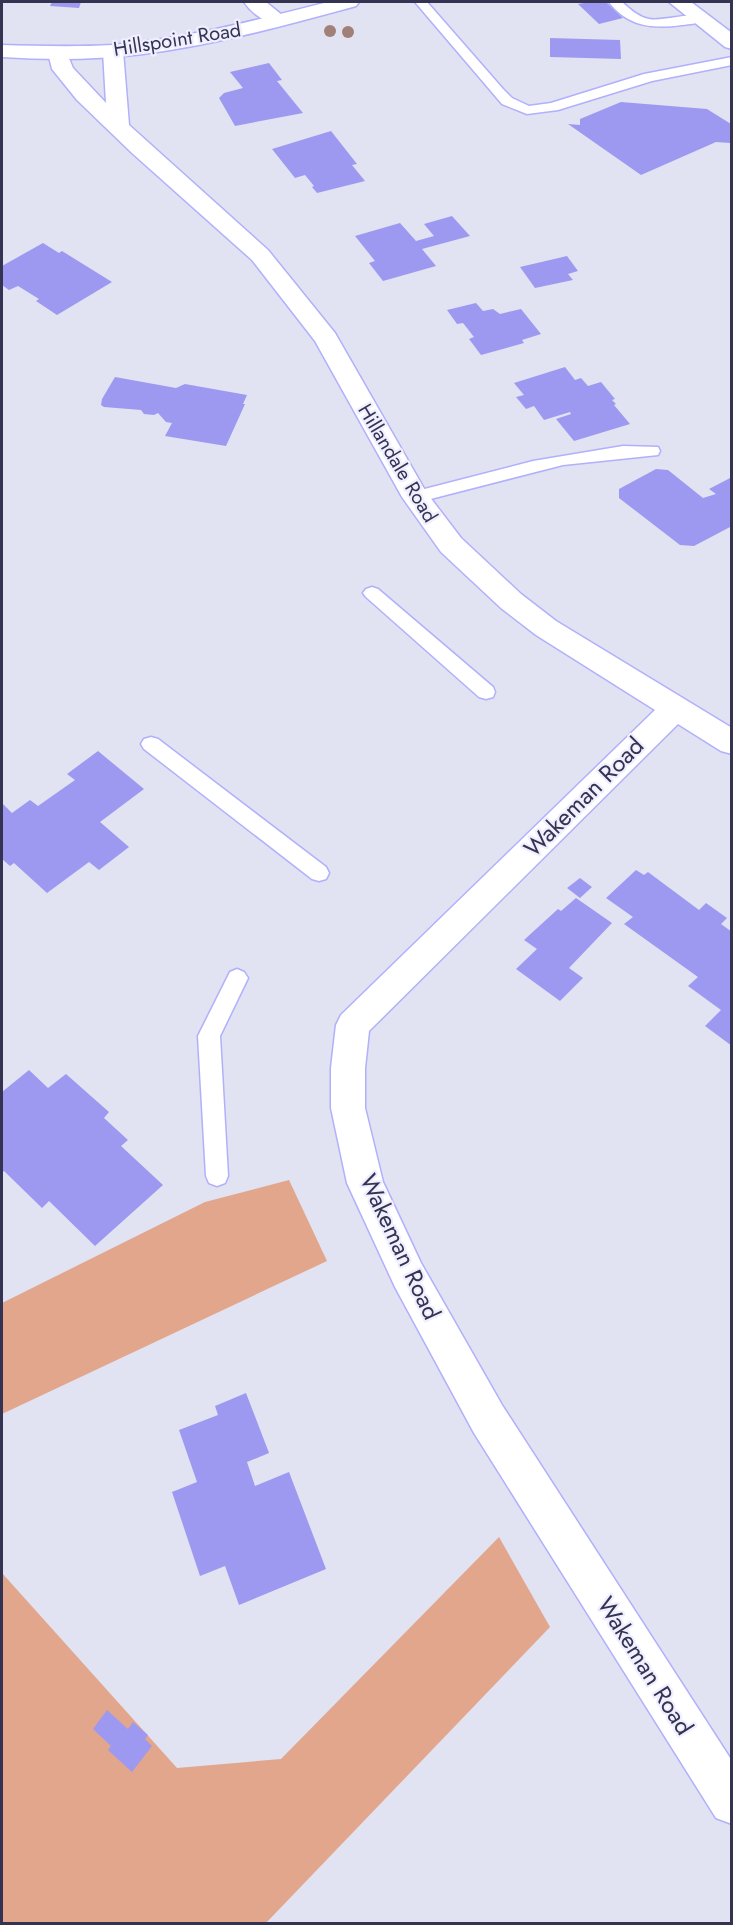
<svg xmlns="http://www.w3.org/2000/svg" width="733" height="1925" font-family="Jost,sans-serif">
<rect width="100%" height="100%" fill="#e1e2f2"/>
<path fill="#e2a68c" d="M289,1180L327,1261L2,1414V1303L205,1202Z
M499,1537L550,1627L266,1923H2V1573L177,1768L281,1759Z"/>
<path fill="#9d99f1" d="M52,2H81L79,8L50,6Z
M590,2H606L623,18L599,24L578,4Z
M550,38L620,40L621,59L550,57Z
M269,63L282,80L277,81L303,113L235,126L219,98L224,93L243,88L230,72Z
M621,102L707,109L731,124L730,143L716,142L641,175L568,124L580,125V119Z
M331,131L357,164L352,165L365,181L317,193L312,187L314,186L305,175L295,178L272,149Z
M452,216L470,236L422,249L436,266L383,281L369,263L375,261L355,236L400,223L416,241L434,236L424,224Z
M43,243L59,253L62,251L112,282L57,315L36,301L39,299L18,286L9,290L2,285V266Z
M567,256L578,271L568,274L573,280L535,288L520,267Z
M476,303L483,311L493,309L500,314L521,309L541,334L522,340L524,343L481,355L469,339L474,337L463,323L457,324L447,310Z
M565,367L575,380L581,378L588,386L601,382L615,399L612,400L616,404L614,405L630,424L574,441L556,419L571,414L570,412L544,420L534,406L526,409L516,397L524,395L514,383Z
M115,377L176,388L185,384L247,395L243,404H245L226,446L165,436L172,423L166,422L158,413L154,415L144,414L141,410L104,407L101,405L102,399Z
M656,469L668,470L703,498L716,494L709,489L732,477V526L694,546L680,545L619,498V489Z
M98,751L144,789L100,822L129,847L99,870L89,862L47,893L14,863L10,866L2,859V803L12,813L30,800L38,806L75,780L67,774Z
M636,870L644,875L648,872L699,910L706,903L727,918L721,924L732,932V1046L705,1026L721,1010L688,986L698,977L624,924L633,917L606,898Z
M580,878L592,887L580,898L567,888Z
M576,898L612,923L569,968L583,978L560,1001L516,969L537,949L524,940L558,909L561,911Z
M29,1070L48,1088L66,1074L109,1112L104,1118L128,1140L121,1146L163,1185L95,1246L49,1201L42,1208L4,1171L2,1173V1092Z
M246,1393L269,1453L247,1462L255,1486L289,1472L326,1569L239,1605L225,1566L200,1576L172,1492L197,1482L179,1430L218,1415L215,1406Z
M107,1710L128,1729L133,1722L148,1735L145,1739L152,1746L132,1772L108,1750L111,1746L93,1729Z"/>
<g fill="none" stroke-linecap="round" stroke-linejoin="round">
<g stroke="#b1b0fb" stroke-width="3">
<path id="lane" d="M415,2H427L503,89L512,98L529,106L551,103L644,74L732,57V65L652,81L558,110L527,114L502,104Z
M609,2H622C630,9 638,17 649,19C664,22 695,10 705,19C699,24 690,24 682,25C653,29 628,27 609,2Z
M623,446L658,447L660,451L658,455L563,465L415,503L409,501L406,497L409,493L533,461Z
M372,587L378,589L493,687L495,692L493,697L486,699L479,697L366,597L363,593L366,589Z
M151,737L158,739L326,867L329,873L326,879L319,881L312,879L144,749L141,744L144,739Z
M237,969L244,972L248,978L220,1036L228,1176L225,1183L217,1186L209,1183L206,1176L198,1036L230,972Z"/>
</g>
<g stroke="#b1b0fb" stroke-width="3">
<path id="street" d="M244,2H266L288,20L285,24C271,28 252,14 244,2Z
M113,45L120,47L123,51L129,125L268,250L335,333L426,492L461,538L521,594L556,621L732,728V754L721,751L678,724L369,1031L365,1068V1108L383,1182L421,1263L502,1405L732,1761V1824L716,1818L474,1433L395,1287L347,1183L331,1108V1068L336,1025L341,1015L655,710L536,635L501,608L441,552L402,497L315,341L252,260L132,153L77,100L52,69L48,53L51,49L58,47L65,49L73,68L106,103L103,51L106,47Z"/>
</g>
<g stroke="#b1b0fb" stroke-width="3">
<path id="secondary" d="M328,2H359L356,6C286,25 215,45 143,54C96,60 48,60 2,57V45C39,46 76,47 112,45C185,39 257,20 328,2Z"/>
</g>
<g stroke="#b1b0fb" stroke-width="3">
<path id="primary" d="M669,2H691L732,33V49L725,47Z"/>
</g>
<use href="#lane" fill="#fff" fill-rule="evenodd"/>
<use href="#street" fill="#fff" fill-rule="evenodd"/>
<use href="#secondary" fill="#fff" fill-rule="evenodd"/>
<use href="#primary" fill="#fff" fill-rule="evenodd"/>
</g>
<g fill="#a08077">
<circle cx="330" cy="31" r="6"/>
<circle cx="348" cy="32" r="6"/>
</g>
<g text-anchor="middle" stroke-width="4.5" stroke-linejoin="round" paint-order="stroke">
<g font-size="20" fill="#343351" stroke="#efefff">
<text transform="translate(177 39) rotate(-9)" y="7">Hillspoint Road</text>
<text transform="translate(398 463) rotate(59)" y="7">Hillandale Road</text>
</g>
<g font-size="24" fill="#343351" stroke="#efefff">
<text transform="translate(584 797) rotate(-45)" y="8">Wakeman Road</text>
<text transform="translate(400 1247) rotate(65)" y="8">Wakeman Road</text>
<text transform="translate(645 1666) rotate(58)" y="8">Wakeman Road</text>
</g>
</g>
<rect width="733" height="1925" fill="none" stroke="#343351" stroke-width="6"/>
</svg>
